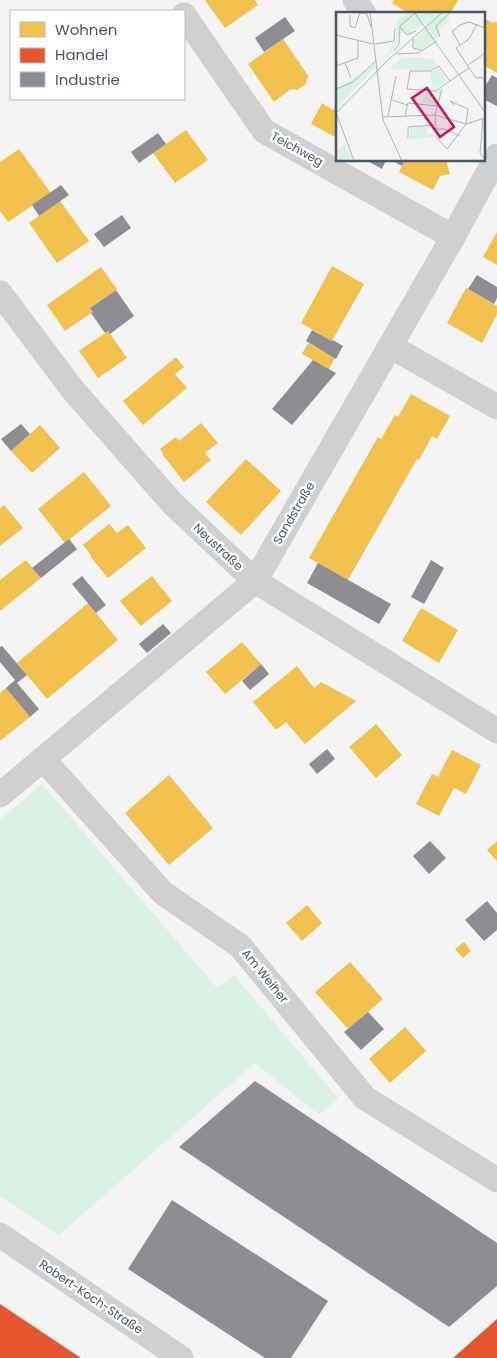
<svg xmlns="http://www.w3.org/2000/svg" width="497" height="1358" font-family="Poppins,sans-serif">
<rect width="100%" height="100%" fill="#f4f4f4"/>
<path fill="#d9f2e3" d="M42,784L217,988L234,975L338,1098L319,1115L255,1063L59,1235L0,1196V820Z"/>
<path fill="#f2c14e" d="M205,0H255L258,5L225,28Z
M394,0H458L450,14H410L392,3Z
M483,18L493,23L494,21L497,23V73L483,65Z
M283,39L309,77L307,78L306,84L297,90L291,89L274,102L248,64Z
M322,103L333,110L337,103V138L311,124Z
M186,130L208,160L175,183L153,153Z
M19,149L51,193L8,222L0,211V162Z
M405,160H446L450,174L440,176L433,190L399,172Z
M60,201L89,241L57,263L29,223Z
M497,232V265L483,257Z
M332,266L364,284L332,341L301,323Z
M101,267L117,289L90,308L93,312L65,331L47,305Z
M466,288L497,306V314L482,343L447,323Z
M108,331L127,358L98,378L79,351Z
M308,343L335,358L329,369L302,354Z
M176,357L184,367L175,374L187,388L143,425L123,401Z
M411,394L450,416L437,439L432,436L419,460L417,459L348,580L309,558L378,437L381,439L395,415L398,417Z
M201,423L218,443L205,453L211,460L184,482L162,454L163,453L160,449L176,437L179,441Z
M40,425L60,448L32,473L11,451Z
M246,459L281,491L241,535L206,502Z
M84,472L111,506L65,543L38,509Z
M4,505L23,528L0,546V509Z
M109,524L117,533L128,525L146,548L108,578L90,556L91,555L83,545Z
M26,560L41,578L0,611V580Z
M152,576L172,601L141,626L120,601Z
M88,603L118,640L47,699L17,663Z
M421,608L458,630L439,663L402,641Z
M242,642L261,664L225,694L206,672Z
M297,666L314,688L321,682L356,701L305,744L286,722L276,730L253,702Z
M6,688L30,717L0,741V693Z
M376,724L402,755L376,778L349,747Z
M452,750L481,765L466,794L454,788L439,816L416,804L432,774L438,777Z
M169,775L213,828L169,865L125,813Z
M497,841V861L487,850Z
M307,905L322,923L302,941L286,923Z
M464,942L471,951L463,958L455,949Z
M350,962L383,999L348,1029L315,992Z
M405,1027L426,1051L390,1083L369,1059Z"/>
<path fill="#e4572e" d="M0,1304L81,1358H0Z
M497,1319V1358H453Z"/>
<path fill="#8d8d92" d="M285,17L295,31L264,52L255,38Z
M492,75L497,78V106L483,99V90Z
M158,133L166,144L139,163L131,152Z
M366,160H386L382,169Z
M391,160H405L402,166Z
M61,185L69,195L39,216L32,205Z
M122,215L131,228L104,247L94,234Z
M477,275L497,287V298L494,304L468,289Z
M116,290L134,316L110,334L108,331L105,333L91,313L93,312L90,308Z
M312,330L332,341L333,340L343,346L336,359L306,341Z
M313,360L336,373L292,425L272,409Z
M21,424L30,434L11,451L1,439Z
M69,539L77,549L41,578L32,568Z
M431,560L444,568L424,604L411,597Z
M318,563L391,604L379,624L307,583Z
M82,576L106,605L96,613L72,584Z
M163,624L171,633L147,653L139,644Z
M2,646L27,675L17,683L39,709L30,717L6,688L15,680L0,662V647Z
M261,664L269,674L250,690L242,681Z
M327,749L335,759L317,774L309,764Z
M430,841L446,858L429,874L413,856Z
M487,901L497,913V930L484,941L465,920Z
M368,1012L384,1029L361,1050L344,1032Z
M255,1081L497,1243V1286L449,1327L179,1147Z
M172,1200L328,1301L291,1358H265L128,1269Z"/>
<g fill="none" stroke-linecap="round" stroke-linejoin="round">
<path stroke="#ced0d2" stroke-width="25" d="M355,0L364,14
M184,15L264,131L453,237
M0,293L73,390L173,504L255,581L497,731
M390,346L497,407
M43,759L163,893L240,946L365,1098L497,1180
M0,795L255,581L453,237L497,156
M0,1235L181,1358"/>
</g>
<g text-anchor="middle" stroke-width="5" stroke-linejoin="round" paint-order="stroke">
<g font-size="12" fill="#4a5661" stroke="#fff">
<text transform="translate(297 149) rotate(29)" y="4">Teichweg</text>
<text transform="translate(294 513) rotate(-60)" y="4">Sandstraße</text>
<text transform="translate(218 547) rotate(43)" y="4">Neustraße</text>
<text transform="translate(265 976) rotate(51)" y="4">Am Weiher</text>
<text transform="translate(91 1297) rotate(34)" y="4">Robert-Koch-Straße</text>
</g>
</g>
<g transform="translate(336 12)">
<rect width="149" height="149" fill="#f4f4f4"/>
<path d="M73,0H114L110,4L114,9L104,16L102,25L87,37H79L78,28L92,15L89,11L73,22L65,19L58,37L43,51L59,31L62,8ZM85,45L98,48L101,54L93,58L53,57L66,46ZM39,51L40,55L0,96V78ZM103,56L111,69L97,78L94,60ZM106,76L101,93L86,90L91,80ZM95,114L91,117V122H100V125L73,128L74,116ZM9,133L16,149H0L4,144L0,143V138Z" fill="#d9f2e3"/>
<path fill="none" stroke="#b0b5b9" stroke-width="1" d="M34,0L47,108L66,149M78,0L149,100M23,1L31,2L35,15M14,3V14L19,16L24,0M64,15L71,23L80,19M0,23L37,32M104,25L100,14L115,0M77,27V36L85,38M39,32L58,29L59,16M124,33L116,19L124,13L133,10L149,16M0,39L1,54M58,39L63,32L64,14L79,1M61,42L82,41L101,29M9,51L15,66M132,53L149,41M0,54L22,46V29M133,56L140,66L146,65L149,69M114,69L103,54L94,59H74L71,77L99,79L101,78L114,69L121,64L133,56L120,36L133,27L141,12M0,77L17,70L41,48M106,77L99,103L101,126L111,137L130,112L132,97L114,89L118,93M56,88L71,93M0,100L18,149M0,101L52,48L107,0M52,104L60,64M69,104L72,91L102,94M47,105L99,103L130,112L149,106M147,107L144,141L149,147M100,117H108L124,124M72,126V115L100,113"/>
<path fill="#c2185b" fill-opacity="0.15" stroke="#c2185b" stroke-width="2.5" d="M91,76L118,115L104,125L76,86Z"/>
<rect width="149" height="149" fill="none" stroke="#4a5661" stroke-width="2.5"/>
</g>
<rect x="10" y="10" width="175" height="90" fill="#ffffff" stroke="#b7bbc0"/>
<rect x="20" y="22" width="25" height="15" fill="#f2c14e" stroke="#b7bbc0"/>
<text x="55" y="35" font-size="15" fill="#4a5661">Wohnen</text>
<rect x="20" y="48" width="25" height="15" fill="#e4572e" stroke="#b7bbc0"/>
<text x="55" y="60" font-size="15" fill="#4a5661">Handel</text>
<rect x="20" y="72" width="25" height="15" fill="#8d8d92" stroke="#b7bbc0"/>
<text x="55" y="85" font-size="15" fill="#4a5661">Industrie</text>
</svg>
